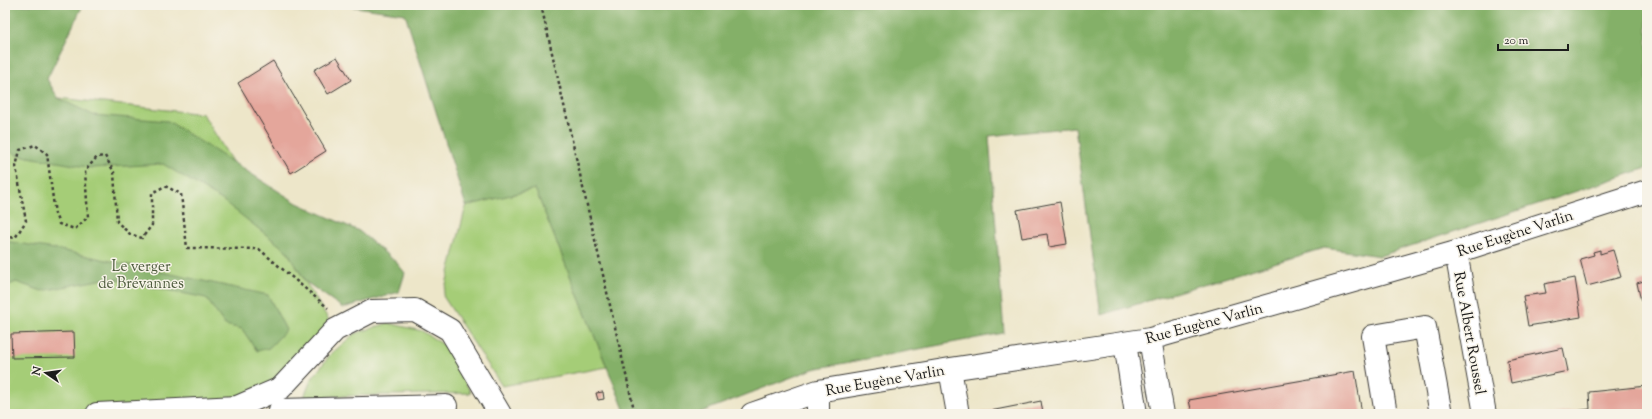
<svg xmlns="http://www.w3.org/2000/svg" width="1652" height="419" font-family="'Sorts Mill Goudy',serif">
<rect width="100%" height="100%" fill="#f7f3e8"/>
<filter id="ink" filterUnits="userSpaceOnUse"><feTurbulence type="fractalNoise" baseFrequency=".025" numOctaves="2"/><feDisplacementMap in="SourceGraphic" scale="8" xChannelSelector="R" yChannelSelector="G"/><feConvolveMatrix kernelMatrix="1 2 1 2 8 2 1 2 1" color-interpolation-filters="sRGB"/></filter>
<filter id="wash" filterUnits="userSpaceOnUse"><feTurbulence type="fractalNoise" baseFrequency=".012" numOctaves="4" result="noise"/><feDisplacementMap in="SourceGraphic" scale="16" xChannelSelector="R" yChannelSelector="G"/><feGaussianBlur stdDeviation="0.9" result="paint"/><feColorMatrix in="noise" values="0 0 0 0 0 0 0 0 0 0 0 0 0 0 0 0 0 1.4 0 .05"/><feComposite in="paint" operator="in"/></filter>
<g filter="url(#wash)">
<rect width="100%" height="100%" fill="#ede6c9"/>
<path fill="#a5cd77" stroke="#60744a" d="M5,92L203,114L335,330L305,361L237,407L90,414H5Z
M535,188L607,367L502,386L443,296L466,206Z
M388,323L422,331L447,347L471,393L304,397L311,380L330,355L354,334Z"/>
<path fill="#84b068" stroke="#506642" d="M5,5H83L47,79L58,98L93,115L168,121L297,203L359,231L397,263L405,273L399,292L343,308L306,282L287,251L222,200L163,164L92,168L17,155L5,148Z
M341,5H1647V168L1380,256L1324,248L1101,315L1075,127L989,136L1004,333L813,369L696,414H626L535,189L466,206L405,14Z
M5,241L60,250L268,295L286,330L269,348L257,351L242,329L225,325L206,298L109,278L42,291L16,282L5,287Z"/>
<g id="blocks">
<path fill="#e4a69b" d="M337,57L351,80L328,94L314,70Z
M273,61L326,151L291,173L238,83Z
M1060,202L1067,244L1049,247L1047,234L1022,238L1017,210Z
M1600,250V254L1613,250L1621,277L1587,286L1580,259L1594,255L1593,252Z
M1575,278L1581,317L1528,326L1523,296L1546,293L1544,284Z
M1647,280V300L1641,301L1637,283Z
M74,332L75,357L12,358L11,334Z
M1563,348L1568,371L1511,383L1507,360Z
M1355,371L1362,414H1192L1189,400Z
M1647,386V414H1553L1590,409L1589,392Z
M603,392L604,399L598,400L596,393Z
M1041,401L1043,414H980V413Z"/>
</g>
</g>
<g filter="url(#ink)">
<use href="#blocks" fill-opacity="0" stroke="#3b3a36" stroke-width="1"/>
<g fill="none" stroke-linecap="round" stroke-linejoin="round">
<g stroke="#3b3a36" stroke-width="24">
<path id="minor" d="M1456,252L1485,414
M1150,339L1163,414
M1125,343L1136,414
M950,369L958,414
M818,391V414
M280,410L446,406
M97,414L237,407L281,388L335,330L372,311L415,310L450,330L500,414
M752,414L818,391L950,369L1150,339L1456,252L1647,191
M1386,414L1373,336L1425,327L1441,414"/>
</g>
<path stroke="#3b3a36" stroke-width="2.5" stroke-dasharray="3 3" stroke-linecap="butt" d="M541,5L635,414
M5,236L15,238L26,221L16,167L20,150L35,145L47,154L55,214L59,224L75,229L88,217L85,171L97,157L105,156L114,172L117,222L130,234L142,238L152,225V193L165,186L181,194L187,248L259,249L328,308"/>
<use href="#minor" stroke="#fff" stroke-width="22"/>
</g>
</g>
<g text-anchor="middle" stroke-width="3" stroke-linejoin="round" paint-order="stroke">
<g font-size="15" fill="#1c1c1c" stroke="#f7f3e8">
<text transform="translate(1515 233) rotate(-18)" y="5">Rue Eugène Varlin</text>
<text transform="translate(1204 323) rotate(-15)" y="5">Rue Eugène Varlin</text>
<text transform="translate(1470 333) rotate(80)" y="5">Rue Albert Roussel</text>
<text transform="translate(885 380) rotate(-10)" y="5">Rue Eugène Varlin</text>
</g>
<g font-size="15" fill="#4c5a3c" stroke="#f7f3e8">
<text x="141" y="271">Le verger<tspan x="141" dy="17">de Brévannes</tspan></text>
</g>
</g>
<rect width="1652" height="419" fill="none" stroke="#f7f3e8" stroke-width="20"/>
<g transform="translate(46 373) rotate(283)" stroke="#f7f3e8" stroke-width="3" paint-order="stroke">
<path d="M0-3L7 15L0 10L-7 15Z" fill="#1c1c1c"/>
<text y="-6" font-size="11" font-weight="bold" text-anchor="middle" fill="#1c1c1c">N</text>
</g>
<path d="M1498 44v6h70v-6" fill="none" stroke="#1c1c1c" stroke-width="2"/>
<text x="1504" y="44" font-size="12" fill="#1c1c1c" stroke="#f7f3e8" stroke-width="3" paint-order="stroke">20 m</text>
</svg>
